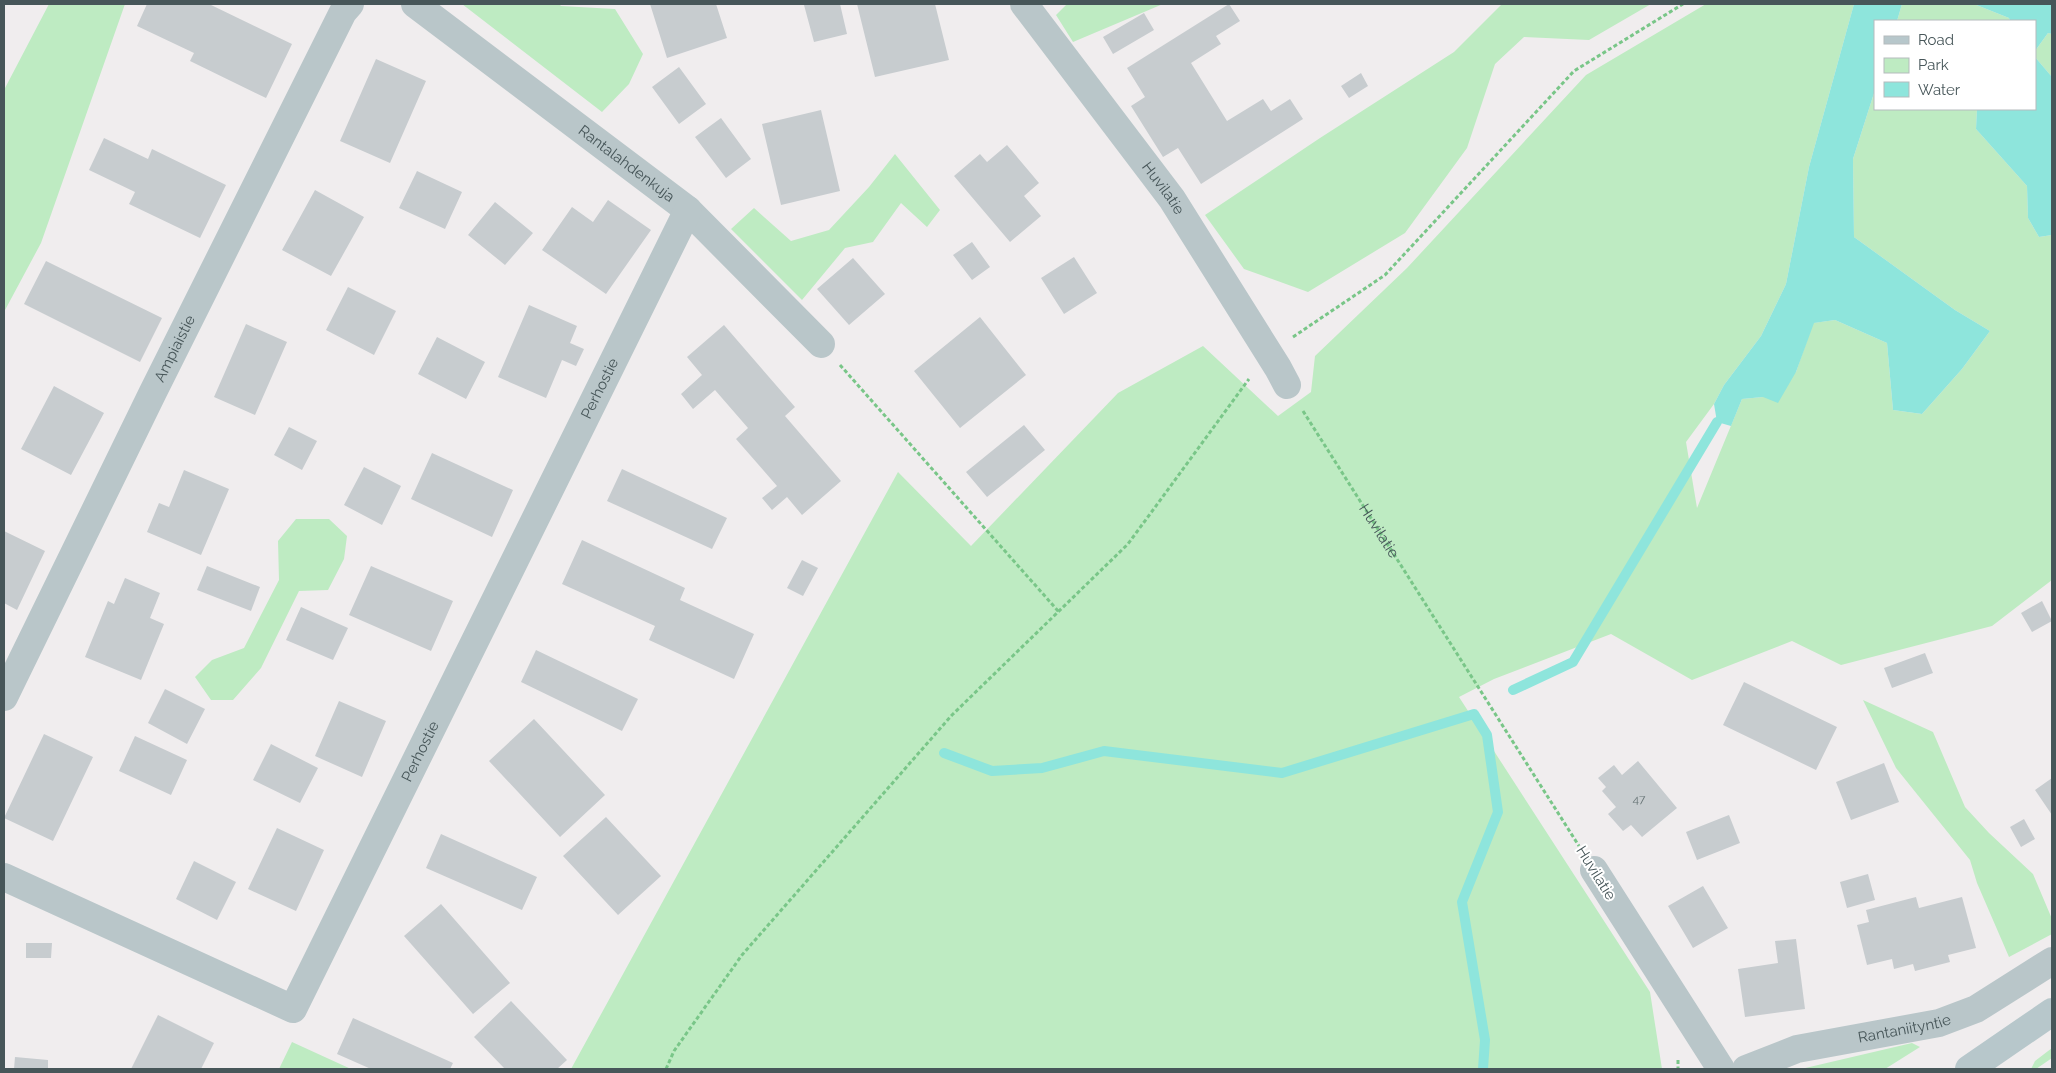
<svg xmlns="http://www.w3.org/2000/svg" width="2056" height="1073" font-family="Raleway,sans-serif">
<rect width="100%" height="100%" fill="#f0edee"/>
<path fill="#beebc2" d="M49,4H125L41,243L4,312V90Z
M462,4H559L561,6L615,9L643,54L629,84L602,112Z
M1067,4H1163L1073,42L1056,15Z
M1502,4H1651L1589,40L1524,37L1495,64L1467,148L1405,233L1308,292L1244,269L1205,215L1320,138L1454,52Z
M1706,4H1854L1809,167L1786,284L1761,336L1724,385L1714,404L1686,442L1697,508L1742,399L1763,397L1796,372L1813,323L1835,320L1887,343L1893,410L1922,414L1962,369L1990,331L1955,310L1854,237L1853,159L1875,90V109H1977L1976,129L2027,186L2028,218L2039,237L2052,235V580L1992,626L1841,665L1792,641L1692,680L1611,634L1494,679L1459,697L1650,992L1662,1069H571L898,472L971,546L1118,393L1203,346L1278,416L1311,392L1315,356L1407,268L1586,75Z
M1902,4H1974L2009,18L2010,21H1897Z
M2048,33L2052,34V77L2035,57V51Z
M895,154L940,210L927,227L901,203L873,242L845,248L802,300L731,229L754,208L791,241L829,230L869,187Z
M296,519H329L347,536L344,559L328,590L299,591L261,668L233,700H211L195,677L212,660L244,648L279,580L278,541Z
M1863,700L1933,732L1965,807L1989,833L2033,874L2052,919V934L2009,957L1977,883L1970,860L1896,768Z
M292,1042L351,1069H279Z
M1912,1043L1920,1047L1885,1069H1801Z
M2052,1048V1058L2036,1069H2031L2035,1061Z"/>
<path fill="#8ee5dc" d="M1854,4H1902L1897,21H1875V90L1853,159L1854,237L1955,310L1990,331L1962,369L1922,414L1893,410L1887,343L1835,320L1814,323L1796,372L1778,403L1763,397L1742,399L1731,426L1717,422L1714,404L1724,385L1761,336L1786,284L1809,167Z
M1974,4H2052V34L2048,33L2035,51V21H2010L2009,18Z
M2035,57L2052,77V235L2039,237L2028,218L2027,186L1976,129L1977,109H2035Z"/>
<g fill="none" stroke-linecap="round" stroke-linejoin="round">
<path stroke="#8ee5dc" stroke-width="10" d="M1513,690L1573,662L1717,422
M944,753L992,771L1042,768L1104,751L1282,773L1474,714L1487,735L1498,812L1462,902L1485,1040L1483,1069"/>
</g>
<path fill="#c7cccf" d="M147,4H209L292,44L266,98L190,61L194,53L137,26Z
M650,4H716L727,38L667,58Z
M807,4H840L847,34L814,42L804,5Z
M857,4H935L949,60L875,77Z
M1229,4L1240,21L1216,36L1221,44L1191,63L1227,121L1263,99L1271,111L1290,99L1303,119L1201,184L1178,148L1163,157L1131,106L1145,97L1127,68Z
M1144,13L1154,30L1113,54L1103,37Z
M376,59L426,81L390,163L340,141Z
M679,67L706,104L679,124L652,87Z
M1361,73L1368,86L1349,98L1341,86Z
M821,110L840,191L781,205L762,124Z
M721,118L751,159L726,178L695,137Z
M104,138L148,159L152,149L226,185L200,238L129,204L135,192L89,170Z
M1007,145L1039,183L1024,196L1041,216L1010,242L954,176L980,154L987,162Z
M417,171L462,192L445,229L399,208Z
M315,190L364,217L331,276L282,250Z
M608,200L651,230L606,294L542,250L572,207L593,222Z
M495,202L533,233L505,265L468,235Z
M972,242L990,267L972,280L953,255Z
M1074,257L1097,293L1064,314L1041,278Z
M853,258L885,294L849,325L817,289Z
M46,261L162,318L140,362L24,304Z
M348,287L396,311L374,355L326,330Z
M529,305L577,326L570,343L584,349L576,366L562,360L546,398L498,377Z
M980,317L1026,375L960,428L914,371Z
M246,324L287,342L255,415L214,397Z
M724,325L795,407L785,416L841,481L802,515L787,497L772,510L762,498L777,486L736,439L748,428L715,390L693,409L681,394L702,375L687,357Z
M437,337L485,362L466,399L418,374Z
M54,386L104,413L71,475L21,449Z
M1024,425L1045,450L987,497L966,472Z
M289,427L317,441L302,470L274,455Z
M432,453L513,490L492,537L411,499Z
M364,467L401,486L382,525L344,505Z
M622,469L727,518L712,549L607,501Z
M184,470L229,489L201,555L147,532L159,503L169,507Z
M4,531L45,551L17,610L4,603Z
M582,540L685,588L680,600L754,634L734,679L649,640L655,626L562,584Z
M802,560L818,568L803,596L787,588Z
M207,566L260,587L251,611L197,590Z
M371,566L453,601L431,651L349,615Z
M125,578L160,593L150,618L164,624L141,680L85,657L108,601L114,604Z
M2042,601L2052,621L2032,632L2021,613Z
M301,607L348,628L333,660L286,640Z
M536,650L638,699L622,731L521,682Z
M1925,653L1933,673L1892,688L1884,668Z
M1744,682L1837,727L1816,770L1723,725Z
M165,689L205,709L187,744L148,723Z
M339,701L386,721L362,777L315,756Z
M534,719L605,795L560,837L489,761Z
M44,734L93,757L53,841L4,818Z
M135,736L187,760L171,795L119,771Z
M271,744L318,768L300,803L253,780Z
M1638,761L1677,808L1642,837L1631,825L1623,831L1608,814L1616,807L1602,791L1606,787L1598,778L1614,765L1622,775Z
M1884,763L1899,802L1851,820L1836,782Z
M2052,778V815L2035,790Z
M1729,815L1740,843L1697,860L1686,832Z
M606,817L661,876L618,915L563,856Z
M2024,819L2035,839L2021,847L2010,827Z
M277,828L324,850L296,911L248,889Z
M441,834L537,877L522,910L426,868Z
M194,861L236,882L217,920L176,899Z
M1868,874L1875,900L1847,908L1840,882Z
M1703,886L1728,928L1693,948L1668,906Z
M1916,897L1919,908L1962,897L1976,948L1948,955L1950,962L1915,971L1913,964L1894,969L1892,959L1867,965L1857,925L1869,922L1866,910Z
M441,904L510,983L473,1014L404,936Z
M1796,939L1805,1009L1745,1017L1738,969L1778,963L1775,941Z
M26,943H52L51,958H26Z
M511,1001L567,1060L557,1069H505L474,1037Z
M158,1015L214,1043L201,1069H131Z
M353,1018L453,1063L450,1069H371L337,1054Z
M15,1057L48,1060V1069H14Z"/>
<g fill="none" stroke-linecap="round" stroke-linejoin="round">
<g stroke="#79c688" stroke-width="3" stroke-dasharray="4 2.5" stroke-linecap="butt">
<path d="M1293,337L1385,275L1574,71L1683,4"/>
<path d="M840,365L1059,612"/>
<path id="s1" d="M1303,411L1579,846"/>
<path d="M1678,1060V1069"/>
<path d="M666,1069L674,1051L742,955L952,715L1128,544L1249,379"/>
</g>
<g stroke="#b9c6c9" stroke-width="28">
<path id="s2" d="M415,4L688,210L821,344"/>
<path id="s3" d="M1024,4L1172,199L1278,368L1287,385"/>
<path id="s4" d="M4,697L153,392L343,12L350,4"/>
<path d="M1594,870L1721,1069"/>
<path id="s5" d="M4,877L293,1009L688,210"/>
<path id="s6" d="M1746,1069L1797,1049L1939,1023L1976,1009L2052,961"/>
</g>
<path stroke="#b7c7cb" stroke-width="28" d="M1969,1069L2052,1012"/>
</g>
<g text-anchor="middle" stroke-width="4" stroke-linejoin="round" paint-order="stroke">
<g font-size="12" fill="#677476">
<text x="1639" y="803">47</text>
</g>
<g font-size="15" fill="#475659" stroke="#fff">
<text dy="5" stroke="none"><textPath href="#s2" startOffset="265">Rantalahdenkuja</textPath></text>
<text dy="5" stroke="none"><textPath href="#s3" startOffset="231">Huvilatie</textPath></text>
<text dy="5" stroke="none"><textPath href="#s4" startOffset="388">Ampiaistie</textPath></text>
<text dy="5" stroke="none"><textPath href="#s5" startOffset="1010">Perhostie</textPath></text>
<text dy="5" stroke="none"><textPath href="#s1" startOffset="142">Huvilatie</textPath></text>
<text dy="5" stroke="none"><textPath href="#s5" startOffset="605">Perhostie</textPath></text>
<text transform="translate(1596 873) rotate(58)" y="5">Huvilatie</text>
<text dy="5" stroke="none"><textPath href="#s6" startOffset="164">Rantaniityntie</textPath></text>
</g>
</g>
<rect width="2056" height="1073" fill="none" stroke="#475659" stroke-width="10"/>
<rect x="1874" y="20" width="162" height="90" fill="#ffffff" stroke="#b5bbbd"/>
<rect x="1884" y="36" width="25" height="8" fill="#b7c7cb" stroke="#b5bbbd"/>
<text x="1918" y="45" font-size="15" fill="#475659">Road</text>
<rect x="1884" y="58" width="25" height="15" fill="#beebc2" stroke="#b5bbbd"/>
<text x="1918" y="70" font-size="15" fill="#475659">Park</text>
<rect x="1884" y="82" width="25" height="15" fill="#8ee5dc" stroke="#b5bbbd"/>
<text x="1918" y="95" font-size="15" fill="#475659">Water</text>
</svg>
